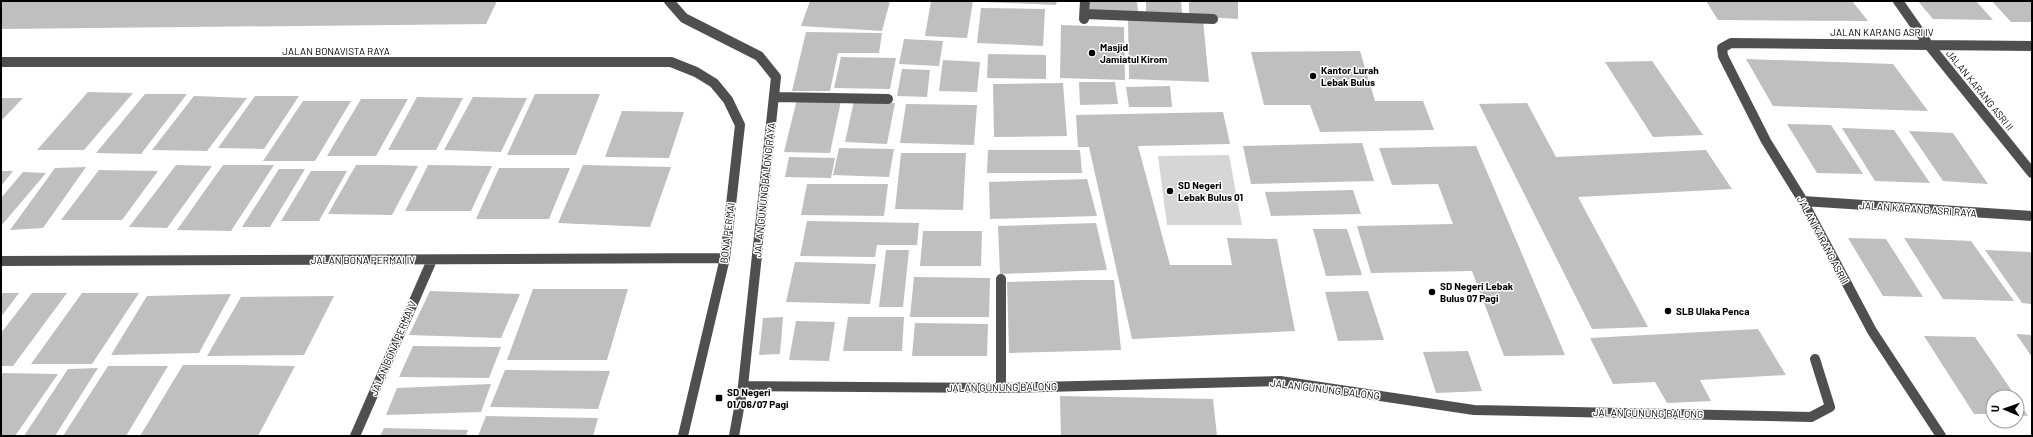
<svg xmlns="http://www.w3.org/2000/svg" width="2033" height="437" font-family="Barlow,sans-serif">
<rect width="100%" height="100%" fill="#fff"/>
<path fill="#d6d6d6" d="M1229,155L1242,225H1167L1158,156Z"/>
<path fill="#bfbfbf" d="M1,1H497L486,24L1,29Z
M810,1H890L882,31L801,26Z
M931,1H973L967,38L925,36Z
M986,1H1057L1056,5L985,2Z
M1090,1H1137L1138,12L1090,10Z
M1146,1H1181L1182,13L1146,12Z
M1189,1H1238V19L1189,16Z
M1706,1H1852L1868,21L1718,20Z
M1918,1H1976L1993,20L1933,19Z
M1992,1H2032V22H2011Z
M981,8L1045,9L1043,46L977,43Z
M1128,18L1203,20L1209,82L1129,79Z
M1061,25L1124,27L1125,80L1060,78Z
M806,32L882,33L879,53H838L830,91H792Z
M904,39L943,41L939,66L899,64Z
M1360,51L1375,101H1423L1434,130L1320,132L1310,105H1264L1251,52Z
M988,54L1046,55V79L987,78Z
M841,57L896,58L890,89L834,88Z
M1746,59L1893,64L1928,111L1773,106Z
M943,60L980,62L977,92L939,91Z
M1652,61L1703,135L1653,137L1605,62Z
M902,69L930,70L927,97L897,96Z
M1079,82H1115L1118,104L1080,105Z
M1063,83L1067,136L994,137L993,84Z
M1170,86L1172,107H1129L1126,87Z
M88,92L133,93L84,150H37Z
M145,94H187L141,154L96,153Z
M535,94H600L576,155H507Z
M194,96L247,98L207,151L152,150Z
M255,96H299L264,149L218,148Z
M417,97L463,98L436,150H388Z
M473,97L527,98L501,152L444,150Z
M1,98H23L1,121Z
M361,99H408L376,156H327Z
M797,99L841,101L830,153L784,152Z
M303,101H351L315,161H263Z
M854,101L895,103L887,144L845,142Z
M1527,103L1556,157L1706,150L1732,189L1578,197L1648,327L1592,329L1479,104Z
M906,104L977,105L974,145L900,143Z
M622,111L684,112L669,158L605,157Z
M1223,112L1230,144L1138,146L1170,265H1232L1227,238L1277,239L1295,331L1132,339L1089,147H1078L1076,115Z
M1787,124L1831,125L1863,174L1817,173Z
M1842,128L1894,130L1930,183L1875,181Z
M1909,131L1953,133L1988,184L1943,181Z
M1362,143L1374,181L1251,184L1243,146Z
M1476,146L1565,355L1504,356L1472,271L1371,273L1357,226L1453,224L1438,184L1392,185L1379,148Z
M839,148L894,149L889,177L833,175Z
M988,150H1080L1082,173H987Z
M901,153H966L963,210L895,209Z
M789,157L835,158L831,178L785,177Z
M176,165L212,166L167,228L129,227Z
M223,165H274L231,231L177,230Z
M356,165H385L418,166L392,215L328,214Z
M428,165L492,166L471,211H405Z
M583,165L671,167L650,227L558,223Z
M86,167L43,228L10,230L55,168Z
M499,168H570L549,219H476Z
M279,169H305L270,227H242Z
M99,170L158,171L122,220H61Z
M1,171H13L1,186Z
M311,171H347L319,221H281Z
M23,172L46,173L1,226V198Z
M1087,179L1097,216L990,219L989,182Z
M807,184H888L884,216L801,215Z
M1353,190L1361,214L1271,216L1265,192Z
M807,221L919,223L917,245H877L875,257L800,256Z
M1096,223L1107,270L1000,274L998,226Z
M1313,229H1347L1362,275L1326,276Z
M923,231H982L981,266H920Z
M1848,238L1886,239L1923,297L1883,296Z
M1904,238L1971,241L2014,301L1943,299Z
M886,250H909L903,307H879Z
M1985,250L2030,252L2032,255V304L2022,303Z
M795,262L876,264L870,304L786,302Z
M914,277L990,278L989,317H910Z
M1083,280H1114L1121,350L1009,353L1007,282Z
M533,289H628L607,360H507Z
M430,291L520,294L501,338L409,335Z
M1368,291L1384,340L1338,341L1325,292Z
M1,293H19L1,317Z
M32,293H67L13,366H1V333Z
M82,293H139L92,364H31Z
M231,294L199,353L111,355L147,296Z
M334,296L304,355L207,356L241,297Z
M783,317L780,354L759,355L763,318Z
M848,317H904L902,351H843Z
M796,321L835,322L829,361L789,360Z
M915,323L988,324L987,356H912Z
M1758,329L1786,375L1700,380L1711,401L1667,403L1655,382L1613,384L1590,338Z
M2016,334L2032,335V357Z
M1924,336L1975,337L2016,397H1993V414H1974Z
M413,346L501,347L489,378L399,377Z
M1468,351L1482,391L1436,393L1423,352Z
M183,365H233L295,366L258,436H140Z
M108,366H168L126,436H63Z
M98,368L55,436H24L68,369Z
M505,370L610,371L598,409L490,407Z
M1,373L58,374L15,436H1Z
M491,384L481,412L386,415L397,388Z
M1060,396L1213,399L1217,436H1061Z
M2017,399L2028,416L2017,415Z
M486,416L598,418L593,436H478Z
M384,428L468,430L466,436H380Z"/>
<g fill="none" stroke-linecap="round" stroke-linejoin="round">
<path stroke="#4f4f4f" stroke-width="10" d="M669,1L684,18L759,56L776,77L743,386L734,436
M1898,1L1928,44L2032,173
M1085,14L1213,19
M1084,19L1085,1
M1,62H671L696,72L714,83L728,100L740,125L725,258L683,436
M774,97L888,99
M1803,201L2032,216
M1,261L725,258
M1001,279V388
M743,386L1001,388L1280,381L1474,410L1811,417L1830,407L1815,359
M355,436L432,260
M1941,436L1872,331L1803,201L1766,141L1723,56L1722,48L1731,43L2032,46"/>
</g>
<g fill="#000" stroke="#fff" stroke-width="1.5">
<circle cx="1092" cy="53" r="4"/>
<circle cx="1313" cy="76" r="4"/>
<circle cx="1170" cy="191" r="4"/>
<circle cx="1432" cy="292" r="4"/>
<circle cx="1668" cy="311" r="4"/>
<rect x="715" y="394" width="8" height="8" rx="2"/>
</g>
<g text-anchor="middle" stroke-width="3" stroke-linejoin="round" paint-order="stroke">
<g font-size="10" fill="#000" stroke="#fff">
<text x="1882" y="36">JALAN KARANG ASRI IV</text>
<text x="336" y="55">JALAN BONAVISTA RAYA</text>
<text transform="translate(1980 90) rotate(51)" y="4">JALAN KARANG ASRI II</text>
<text transform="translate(764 190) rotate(-84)" y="4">JALAN GUNUNG BALONG RAYA</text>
<text transform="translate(1918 209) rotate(4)" y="4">JALAN KARANG ASRI RAYA</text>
<text transform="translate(727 233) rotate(-83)" y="4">BONA PERMAI</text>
<text transform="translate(1823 240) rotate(62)" y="4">JALAN KARANG ASRI I</text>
<text x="363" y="264">JALAN BONA PERMAI IV</text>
<text transform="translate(393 348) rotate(-67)" y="4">JALAN BONA PERMAI V</text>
<text transform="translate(1002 387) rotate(-1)" y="4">JALAN GUNUNG BALONG</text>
<text transform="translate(1325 389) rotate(7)" y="4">JALAN GUNUNG BALONG</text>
<text transform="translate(1648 413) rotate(1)" y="4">JALAN GUNUNG BALONG</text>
</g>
<g font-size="10" font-weight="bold" fill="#000" stroke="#fff" text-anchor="start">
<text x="1100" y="51">Masjid<tspan x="1100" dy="12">Jamiatul Kirom</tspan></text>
<text x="1321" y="74">Kantor Lurah<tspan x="1321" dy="12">Lebak Bulus</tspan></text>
<text x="1178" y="189">SD Negeri<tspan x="1178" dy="12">Lebak Bulus 01</tspan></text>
<text x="1440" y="290">SD Negeri Lebak<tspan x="1440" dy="12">Bulus 07 Pagi</tspan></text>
<text x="1676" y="315">SLB Ulaka Penca</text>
<text x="727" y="396">SD Negeri<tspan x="727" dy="12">01/06/07 Pagi</tspan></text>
</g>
</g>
<rect width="2033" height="437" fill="none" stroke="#000000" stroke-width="4"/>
<g transform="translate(2005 409) rotate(272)"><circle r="19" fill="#ffffff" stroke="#999999"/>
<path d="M0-3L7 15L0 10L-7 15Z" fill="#000000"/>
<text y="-6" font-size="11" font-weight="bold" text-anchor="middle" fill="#000000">U</text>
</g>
</svg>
